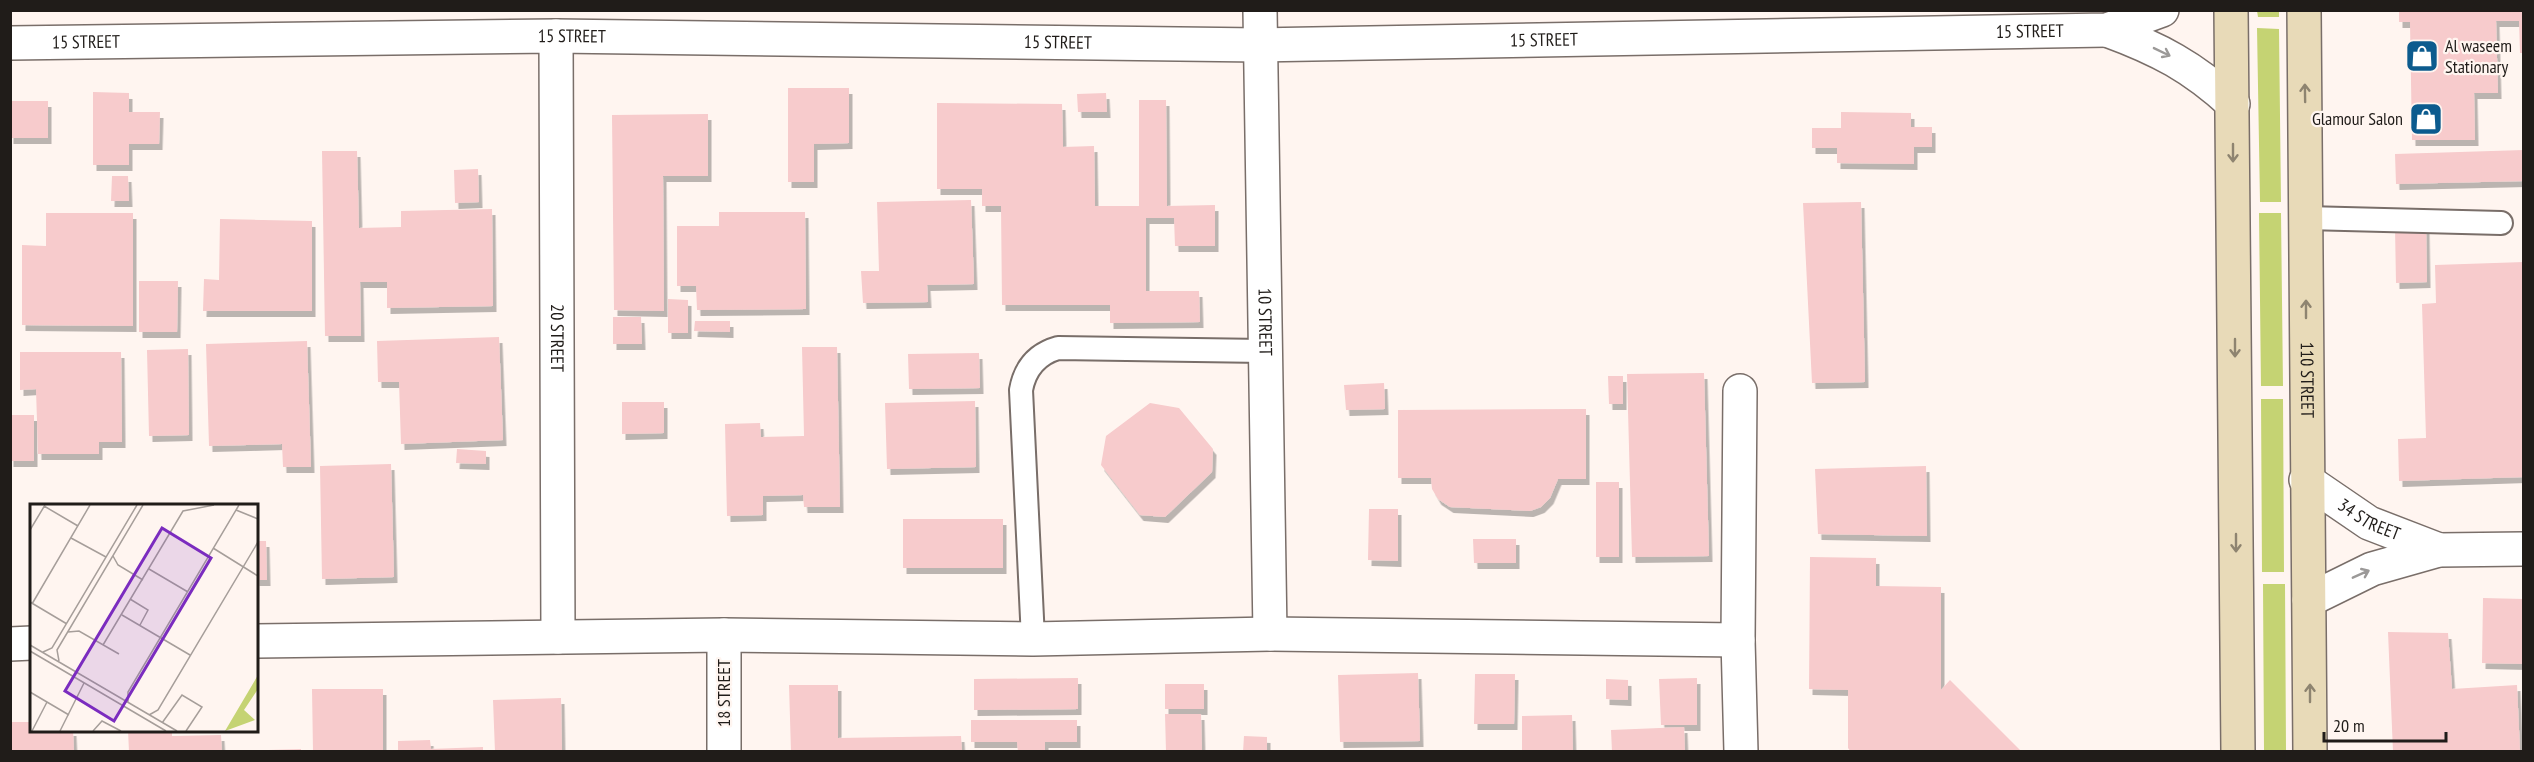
<svg xmlns="http://www.w3.org/2000/svg" width="2534" height="762" font-family="'PT Sans Narrow',sans-serif">
<defs>
<filter id="shadow"><feDropShadow dx="3.5" dy="6" stdDeviation="0" flood-color="#0004"/></filter>
</defs>
<rect width="100%" height="100%" fill="#fff5f0"/>
<path fill="#c5d373" d="M2257,11H2279V17H2258Z
M2257,28L2279,29L2281,202H2260Z
M2259,213H2281L2283,386H2261Z
M2261,399H2283L2284,572H2262Z
M2263,584H2285L2286,751H2264Z"/>
<path fill="#f7cbcc" filter="url(#shadow)" d="M2399,10H2524V53H2520L2519,21H2496L2498,93H2474L2475,140H2412L2410,22H2399Z
M788,88H849V143L814,144V182H788Z
M93,92L129,93V112H160L159,144H129V165H93Z
M1106,93L1107,112H1078L1077,94Z
M1139,100H1166L1167,206L1215,205V246H1175L1174,218H1146V291H1199L1200,322L1110,323V305H1002L1001,206H982V189H937V103L1062,104L1063,147L1094,146L1095,206H1139Z
M10,101H48V138H10Z
M1841,112L1911,113V127H1932V147H1914V164L1837,163V148H1812V128H1841Z
M708,114V176H663L664,311L614,310L612,115Z
M2524,150V181L2396,184L2395,154Z
M322,151H357L359,228L401,227V211L492,209L493,306L387,308V282H360L361,336H325Z
M478,169L479,202L455,203L454,170Z
M112,176H128L129,201H111Z
M971,200L974,284L927,285L928,302L863,303L861,271H879L877,202Z
M1861,202L1865,382L1812,383L1803,203Z
M719,212H805L806,309L697,310L696,286H677V226H719Z
M46,213H133V326L22,325V245L46,246Z
M220,219L312,221V311H203L204,279L219,280Z
M2426,226L2427,282L2396,283L2395,227Z
M2524,262V477L2399,481L2398,439L2426,438L2422,304L2436,303L2435,265Z
M139,281H178L177,332H139Z
M668,299L688,300V333H668Z
M613,317H641L642,344H613Z
M695,321H730V332L694,331Z
M499,337L503,440L401,444L399,382H378L377,341Z
M307,341L311,467H283L282,444L209,446L206,344Z
M802,347H837L840,507H804L803,495L763,496V515L727,516L725,424L760,423L761,437L804,436Z
M188,349L189,435L149,436L147,350Z
M20,352H121L122,442H99V454H38L36,389L20,390Z
M979,353L980,388L909,389L908,354Z
M1704,373L1709,556L1632,557L1627,374Z
M1608,376H1623V404H1609Z
M1384,383L1385,409L1346,410L1344,385Z
M975,401L976,467L887,469L885,403Z
M622,402H664V433L622,434Z
M1150,403L1179,408L1213,449L1212,472L1165,517L1140,515L1101,465L1106,436Z
M1586,409V479H1558L1550,498L1541,507L1530,511L1450,507L1438,499L1432,489L1431,478H1398V410Z
M10,415H34V461H10Z
M457,449L486,451V464L456,463Z
M391,464L394,577L322,579L320,466Z
M1926,466L1927,536L1818,534L1815,469Z
M1596,482H1619V557H1596Z
M1369,509H1398V561L1368,560Z
M903,519H1003V568H903Z
M1473,539H1516V563H1474Z
M256,541H266L267,580H256Z
M1810,557L1876,558V586L1941,587V690L1950,680L2022,752H1851L1848,748V690L1809,689Z
M2483,598L2524,599V664L2482,663Z
M2388,632L2448,633L2452,689L2517,685L2520,752H2393Z
M1418,673L1420,741L1340,742L1338,675Z
M1475,674H1515L1514,724H1474Z
M1078,678V709L974,710V679Z
M1697,678V725H1661L1659,679Z
M1606,679L1628,680V700L1606,699Z
M1165,684H1204V709H1165Z
M789,685H838V738L961,736L962,752H791Z
M312,689H383V752H313Z
M561,698L562,752H495L493,700Z
M1165,714H1201L1202,752H1166Z
M1572,715L1573,752H1522V716Z
M971,720H1077V742H1045V752H1018L1017,742H971Z
M10,722H32V730H73L74,752H10Z
M1684,727L1685,752H1612L1611,730Z
M128,730H172V736L221,735L222,752H129Z
M1244,736L1267,737V752H1243Z
M430,740L431,749L483,747V752H398V741Z
M301,749V752H268V750Z"/>
<g fill="none" stroke-linecap="round" stroke-linejoin="round">
<defs>
<path id="service" d="M2306,218L2501,223
M1033,639L1021,390C1025,368 1037,354 1058,348L1264,351"/>
<g id="minor">
<path id="s1" d="M1260,10L1270,634"/>
<path d="M2107,30C2159,49 2193,67 2233,104"/>
<path id="s2" d="M556,36L558,637"/>
<path id="s3" d="M10,43L556,36L1260,45L2107,30L2162,10"/>
<path d="M1740,391L1738,640L1741,752"/>
<path id="s4" d="M2306,480L2369,523L2439,550"/>
<path d="M2309,600L2372,569L2439,550L2524,549"/>
<path d="M256,641L724,635L1033,639L1270,634L1738,640"/>
<path d="M10,644L32,643"/>
<path d="M724,752V635"/>
</g>
<g id="secondary">
<path d="M2231,10L2238,752"/>
<path id="s5" d="M2304,10L2310,752"/>
</g>
</defs>
<use href="#service" stroke="#796e69" stroke-width="26"/>
<use href="#minor" stroke="#796e69" stroke-width="36"/>
<use href="#secondary" stroke="#796e69" stroke-width="36"/>
<use href="#service" stroke="#fff" stroke-width="22"/>
<use href="#minor" stroke="#fff" stroke-width="33"/>
<use href="#secondary" stroke="#e8dab8" stroke-width="33"/>
</g>
<defs><path id="oneway-shaft" d="M-6 0H5M1.5-3L5.5 0L1.5 3" fill="none" stroke-width="1.6" stroke-linecap="round" stroke-linejoin="round" transform="scale(1.5)"/></defs>
<g stroke="#9b9998">
<use href="#oneway-shaft" transform="translate(2162 52) rotate(26)"/>
<use href="#oneway-shaft" transform="translate(2361 574) rotate(-24)"/>
</g>
<g stroke="#8e8470">
<use href="#oneway-shaft" transform="translate(2305 93) rotate(-91)"/>
<use href="#oneway-shaft" transform="translate(2233 153) rotate(90)"/>
<use href="#oneway-shaft" transform="translate(2306 309) rotate(-90)"/>
<use href="#oneway-shaft" transform="translate(2235 348) rotate(90)"/>
<use href="#oneway-shaft" transform="translate(2236 543) rotate(90)"/>
<use href="#oneway-shaft" transform="translate(2310 693) rotate(-90)"/>
</g>
<defs>
<symbol id="shop-square" viewBox="-11 -11 22 22"><rect x="-9" y="-9" width="18" height="18" rx="4" fill="#0c5b8e" stroke="#fff5f0"/><path d="M-5-2.5h2.3a2.7 3.5 0 0 1 5.4 0H5L5.5 6h-11ZM-1.5-2.5h3a1.5 2.3 0 0 0-3 0Z" fill="#fff"/></symbol>
</defs>
<g fill-rule="evenodd">
<use href="#shop-square" x="2403" y="37" width="38" height="38"/>
<use href="#shop-square" x="2407" y="100" width="38" height="38"/>
</g>
<g text-anchor="middle" stroke-width="4.5" stroke-linejoin="round" paint-order="stroke">
<g font-size="18" fill="#201c19" stroke="#fff5f0">
<text dy="6" stroke="none"><textPath href="#s3" startOffset="2020">15 STREET</textPath></text>
<text dy="6" stroke="none"><textPath href="#s3" startOffset="562">15 STREET</textPath></text>
<text dy="6" stroke="none"><textPath href="#s3" startOffset="1534">15 STREET</textPath></text>
<text dy="6" stroke="none"><textPath href="#s3" startOffset="76">15 STREET</textPath></text>
<text dy="6" stroke="none"><textPath href="#s3" startOffset="1048">15 STREET</textPath></text>
<text dy="6" stroke="none"><textPath href="#s1" startOffset="312">10 STREET</textPath></text>
<text dy="6" stroke="none"><textPath href="#s2" startOffset="302">20 STREET</textPath></text>
<text dy="6" stroke="none"><textPath href="#s5" startOffset="370">110 STREET</textPath></text>
<text dy="6" stroke="none"><textPath href="#s4" startOffset="75">34 STREET</textPath></text>
<text transform="translate(724 693) rotate(-90)" y="6">18 STREET</text>
</g>
<g font-size="18" fill="#201c19" stroke="#fff5f0" text-anchor="start">
<text x="2445" y="52">Al waseem<tspan x="2445" dy="21">Stationary</tspan></text>
<text x="2403" y="125" text-anchor="end">Glamour Salon</text>
</g>
</g>
<g transform="translate(30 504)">
<rect width="228" height="228" fill="#fff5f0"/>
<path d="M228,171V185L214,206L225,216L195,227Z" fill="#c5d373"/>
<path fill="none" stroke="#a69e9a" stroke-width="1.5" d="M14,2L48,22M206,6L228,15M0,26L15,1M41,34L76,53M183,44L228,72M83,52L88,61L113,76M119,65L158,88M100,95L118,106L110,121M0,98L37,120M2,100L60,1M92,111L160,151M38,128L49,127L89,150M0,141L147,227M73,141L153,7L184,1M0,147L136,227M13,148L22,144L107,1M29,157L27,146L113,1M0,188L39,211M98,199V188L209,1M119,211L128,206L228,38M132,219L152,191L172,203L156,227M2,227L17,198M30,227L54,179M63,227L72,217L91,227"/>
<path fill="#7b2cbf" fill-opacity="0.15" stroke="#7b2cbf" stroke-width="3" d="M132,24L181,54L84,217L35,187Z"/>
<rect width="228" height="228" fill="none" stroke="#201c19" stroke-width="3"/>
</g>
<rect width="2534" height="762" fill="none" stroke="#201c19" stroke-width="24"/>
<path d="M2324 732v9h122v-9" fill="none" stroke="#201c19" stroke-width="3"/>
<text x="2333" y="732" font-size="18" fill="#201c19" stroke="#fff5f0" stroke-width="4.5" paint-order="stroke">20 m</text>
</svg>
